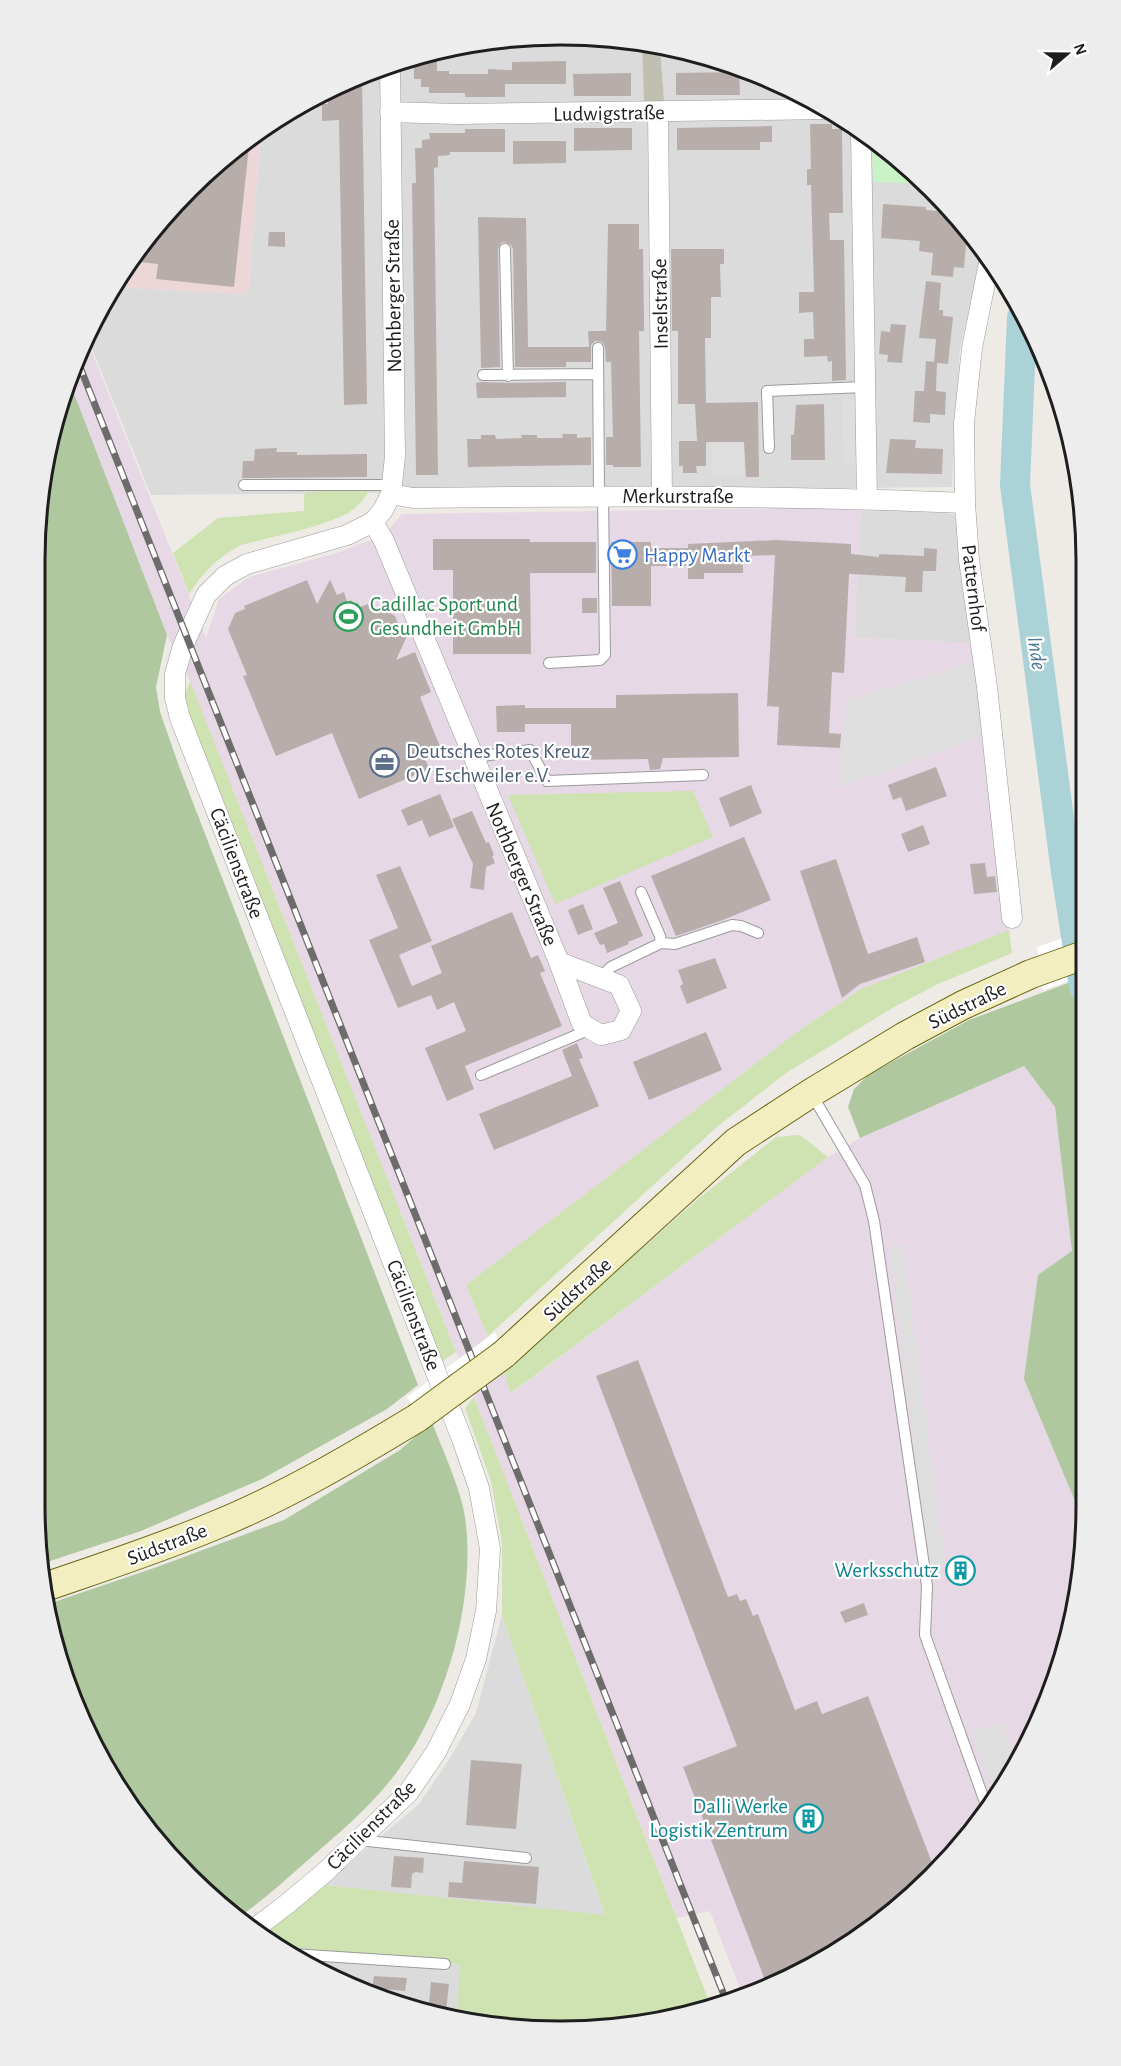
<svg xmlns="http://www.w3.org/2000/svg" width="1121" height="2066" font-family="'Alegreya Sans',sans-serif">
<rect width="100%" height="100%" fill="#eeeae5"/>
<path fill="#dcdbdb" d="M526,36L629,39L642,42L644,101H664L660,46L729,62L823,105L932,188L983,250L960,349L952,487L151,495L88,339L105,298L113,287L248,294L261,130L328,89L424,53Z
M861,507L953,514L960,527L974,643L854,638Z
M502,1615L605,1916L324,1885L419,1804L450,1758L476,1713Z
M268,1930L341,1953L461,1965L457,2017L425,2014L269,1943L261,1936Z"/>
<path fill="#edd6d8" d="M261,130L248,294L113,287L165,214L240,143Z"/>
<path fill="#e6d8e5" d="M87,340L206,638L219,599L249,577L337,553L384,535L402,514L861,507L854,638L974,643L991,812L1009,930L861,989L801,1029L466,1285L512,1393L828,1157L860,1138L1024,1066L1055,1107L1072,1251L1077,1504L1085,1525V1540L1068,1642L1016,1768L908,1901L762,1991L743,1996L710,1911L677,1918L474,1397L190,681L167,635L70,383Z"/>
<path fill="#c1bfb2" d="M642,42L660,46L664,101L644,102Z"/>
<path fill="#cfe2b1" d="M369,490C365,501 352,512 342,516C311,530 274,536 241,545C218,557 203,572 189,594L173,553L218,518L304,511V495L307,492Z
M190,681L456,1352L441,1362L183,700Z
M693,791L713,837L555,904L508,795Z
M1009,930L1012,953L938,984L894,1007L786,1073L718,1126L488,1336L466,1285L801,1029L861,989Z
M800,1135L828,1157L511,1393L503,1371L697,1200L776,1137Z
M474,1397L710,2004L595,2030L457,2017L460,1965L341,1953L285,1945L268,1930L324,1885L605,1915L502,1615V1542L491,1481L465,1408Z"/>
<path fill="#b0c89f" d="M70,383L167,635L156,687L160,712L180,769L418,1385L387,1409L262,1479L141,1531L44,1563L35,1505L36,526L53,424Z
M1084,977L1085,1525L1024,1379L1038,1275L1072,1251L1055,1107L1024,1066L860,1138L848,1107L854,1089L868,1075L969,1020Z
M432,1422C442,1449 461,1489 465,1517C477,1601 444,1717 389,1782C365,1812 335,1836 307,1861C285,1880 264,1900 240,1916L143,1826L63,1675L51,1603L157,1567L284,1520L400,1450Z"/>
<path fill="#c9f3c7" d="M875,144L926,184L873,182L872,148Z"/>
<path fill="#dedede" d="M842,399H857L858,463L843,464Z
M711,442H743L744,475L712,476Z
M972,663L981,737L839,788L846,700Z
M903,1245L945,1564L930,1566L889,1247Z
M1001,1722L1018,1765L994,1795L971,1733Z"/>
<path fill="#fff" d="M1083,931L1084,976L1043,990L1037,947Z
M495,1332L508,1364L421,1427L407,1397Z"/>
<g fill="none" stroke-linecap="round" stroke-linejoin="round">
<path stroke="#abd2d6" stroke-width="30" d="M1022,318L1015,485L1066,872L1084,987"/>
</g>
<path fill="#b7aeab" d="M437,58V71H449V74H488V69L512,70V62L566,61V84H505V97H465V93H429V87H421V79H414V59Z
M739,72L740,95H676V73Z
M631,73V96H574L573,74Z
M362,76L367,404L344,405L339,120L322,121V104H328V97H337V85Z
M810,124H832V129H842L843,213H829L830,240H844L846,380L832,381V361L828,362L827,356L804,357V339H814L813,312L799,313V292H814L811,185H807V169H811Z
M772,126V142H760V150H677V128Z
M574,128H632V150L574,151Z
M465,129H505V152H450V155L438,156V167L434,168L438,475H416L412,183H416L415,148H422V140L430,139L429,133H465Z
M250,137L234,287L156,279L158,264L131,261L165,214L240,143Z
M513,141H566V163L513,164Z
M883,204L926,207V210L952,212L950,221L960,222L967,231L964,268L954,267L953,277L931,275L933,253L919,251L920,241L881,238Z
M478,217L526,218L528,347H589L588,331H606L608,224H639V249H643L644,318V331H639L641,467H613V465H606V437H613L611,362H606L605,347L602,342L595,341L591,345V362H566V367H515L513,249L511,245L505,242L501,243L498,249L500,367L481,368Z
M269,232H285V247L268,246Z
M671,249H724V264H720L721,297H711V338H705L706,403L758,402L759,477H746L744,442H706V466H696L697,473H683V466H679V441H697L695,404H678V331H672Z
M926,281L941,283L939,310H943V316L953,317L948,364L937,363L936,391L946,392L945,415L930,414V423L913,422L915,391H924L926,361L934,362L936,339L919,338Z
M891,324L906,325L902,363L887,362L888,355L879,354L881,331L890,332Z
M481,382L508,383L566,382V397L477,398L476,383Z
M824,404L825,460H791V435H794L796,405Z
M562,434H577V438L591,437V465L468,467L467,439H481V435H495L496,439L522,438L521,435H537V438H563Z
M890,439L916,440L915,448L943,449L942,474L886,473Z
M277,448L276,452H297V455L367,454V477L242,478L243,461H254L255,449Z
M433,539H530V542H596V573H530L531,654H453V570H433Z
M776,540L851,544V554L879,557V554L924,556V548L937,549L936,571H923L922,592H905L906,577L849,574L844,673L832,672L829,733L841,734L840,748L777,745L779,707L767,706L775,555L743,556V573H704V579H688V566H651V606H612L611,542H651V548H688V544Z
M307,580L317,604L330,580L337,595L344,592L347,602L351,600L353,605L358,603L360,607L368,604L371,610L377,607L390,613L395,616L399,626L405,628L408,634L396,660L415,652L431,692L420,697L441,749L424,756L429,769L359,799L332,733L276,756L243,676L247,675L228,629L235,613L245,609L244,606Z
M582,598H597V613H582Z
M738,693L739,757L663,758L660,769L650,770L648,759L571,760V724H525V732H497L496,706L525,705V708H616V695Z
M936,767L947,796L906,811L901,797L893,800L888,785Z
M751,785L762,813L730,827L719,798Z
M440,794L454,827L429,837L422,820L408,826L401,810Z
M472,811L486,843L489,842L494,855L492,856L495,863L486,867L484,890L470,888L473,864L452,819Z
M923,825L930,844L908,852L901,834Z
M744,837L771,900L723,920L676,936L651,876Z
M836,859L868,954L917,937L925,962L860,984L842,998L800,871Z
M985,863L987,877L995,876L997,892L974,894L970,864Z
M400,866L432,941L399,955L412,986L442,973L431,946L512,912L531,958L538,955L545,971L540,973L562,1026L465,1066L474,1089L447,1101L425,1048L466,1031L454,1002L437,1010L431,995L398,1008L369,940L398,928L376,875Z
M620,881L643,936L628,942L629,944L607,953L604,944L600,945L594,933L618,923L603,888Z
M583,904L593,929L578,935L568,910Z
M715,958L727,988L687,1004L680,986L683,984L678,970Z
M706,1032L722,1070L649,1100L633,1062Z
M577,1043L583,1058L579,1059L599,1106L494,1150L479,1114L572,1076L562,1050Z
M638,1360L728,1597L737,1594L740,1601L746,1599L753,1616L758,1614L795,1710L817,1701L822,1714L868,1696L934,1868L908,1901L768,1988L683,1767L737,1746L596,1376Z
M968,1561L973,1572L952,1580L947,1569Z
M864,1603L868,1615L845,1623L840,1612Z
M471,1760L522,1764L516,1829L466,1825Z
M394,1856L424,1858L423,1873L415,1872L412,1874L411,1888L391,1887Z
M464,1861L539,1867L536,1904L448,1897L449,1882L462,1883Z
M374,1976L407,1978L405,1991L372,1988Z
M431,1982L449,1984L446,2011L433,2010V2004H429Z"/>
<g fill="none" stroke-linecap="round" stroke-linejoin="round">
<defs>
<path id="service" d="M505,249L508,376
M598,348L599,496
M483,375L598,374
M769,448L767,391L864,387
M244,485H393
M549,663L600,660L605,655L603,496
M474,757L530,750L547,781L703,775
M661,943L675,944L732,925L741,926L758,933
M601,977L611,967L661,943L660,936L641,892
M481,1075L591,1029
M811,1093L865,1185L874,1221L927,1586L925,1635L986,1805
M359,1840L526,1858
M256,1927L271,1944
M293,1954L445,1964"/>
<path id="minor" d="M390,112L457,114L829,109
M658,112L662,496
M861,134L867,498
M990,258L972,348L964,423L965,503L969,560L987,687L1012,918
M391,494L413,498C597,496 781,495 965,503
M373,522L384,541L559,962L582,1024L601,1035L621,1030L631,1011L619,985L559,962
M254,1929L287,1904L324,1873L408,1793L436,1752L460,1704L476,1659L486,1611L490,1549L479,1488L462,1439L180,718L175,698V674L183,646L206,595L225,576L247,564L347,535L373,522L383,510L391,494L395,456L390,65"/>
<path id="secondary" d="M504,1354L736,1142L811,1093L905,1036L963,1005L1031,974L1084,955
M48,1586C103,1567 158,1549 211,1527C283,1498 351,1458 417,1418"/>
</defs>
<use href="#service" stroke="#9b9b9b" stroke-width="12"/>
<use href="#minor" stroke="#9b9b9b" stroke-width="21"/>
<use href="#secondary" stroke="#686712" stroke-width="30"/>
<use href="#service" stroke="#fff" stroke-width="10"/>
<use href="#minor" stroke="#fff" stroke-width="20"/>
<use href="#secondary" stroke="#f2eebf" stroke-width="28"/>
<defs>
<path id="rail" d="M78,362L726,2000"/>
</defs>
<use href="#rail" stroke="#6c6c6c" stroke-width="7"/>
<use href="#rail" stroke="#fff" stroke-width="4.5" stroke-dasharray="14" stroke-linecap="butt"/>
<defs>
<path id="secondary-bridge" d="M417,1418L504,1354"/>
</defs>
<use href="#secondary-bridge" stroke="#686712" stroke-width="30" stroke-linecap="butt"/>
<use href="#secondary-bridge" stroke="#f2eebf" stroke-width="28"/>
</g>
<defs>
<symbol id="supermarket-ring" viewBox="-11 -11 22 22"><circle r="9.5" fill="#fff" stroke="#3f7fe0" stroke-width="1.5"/><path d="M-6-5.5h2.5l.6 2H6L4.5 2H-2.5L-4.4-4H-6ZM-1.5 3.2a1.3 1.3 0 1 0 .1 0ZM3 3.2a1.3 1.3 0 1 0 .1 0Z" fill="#3f7fe0"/></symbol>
<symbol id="stadium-ring" viewBox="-11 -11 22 22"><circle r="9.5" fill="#fff" stroke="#2e9e5b" stroke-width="1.5"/><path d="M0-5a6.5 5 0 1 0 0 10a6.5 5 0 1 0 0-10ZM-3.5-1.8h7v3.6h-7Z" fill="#2e9e5b"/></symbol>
<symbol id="office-ring" viewBox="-11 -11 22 22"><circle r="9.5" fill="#fff" stroke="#5c6f8a" stroke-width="1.5"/><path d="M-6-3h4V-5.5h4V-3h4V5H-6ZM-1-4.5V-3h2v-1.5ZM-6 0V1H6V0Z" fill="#5c6f8a"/></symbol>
<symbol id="building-ring" viewBox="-11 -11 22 22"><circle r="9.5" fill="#fff" stroke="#0f9aa8" stroke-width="1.5"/><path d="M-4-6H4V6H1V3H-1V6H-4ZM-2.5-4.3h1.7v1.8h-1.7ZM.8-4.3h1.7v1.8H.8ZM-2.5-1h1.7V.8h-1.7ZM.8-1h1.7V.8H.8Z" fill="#0f9aa8"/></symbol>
</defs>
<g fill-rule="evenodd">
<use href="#supermarket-ring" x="606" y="538" width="33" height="33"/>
<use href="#stadium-ring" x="332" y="600" width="33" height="33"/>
<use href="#office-ring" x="368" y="746" width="33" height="33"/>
<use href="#building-ring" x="944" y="1554" width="33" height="33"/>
<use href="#building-ring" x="792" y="1802" width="33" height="33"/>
</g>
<g text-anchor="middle" stroke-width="4.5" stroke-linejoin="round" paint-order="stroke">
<g font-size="21" fill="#1e1e1e" stroke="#fff">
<text transform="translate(609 113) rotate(-1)" y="7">Ludwigstraße</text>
<text transform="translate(393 296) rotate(-91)" y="7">Nothberger Straße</text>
<text transform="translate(660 304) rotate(-91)" y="7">Inselstraße</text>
<text x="678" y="503">Merkurstraße</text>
<text transform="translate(974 588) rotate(83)" y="7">Patternhof</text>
<text transform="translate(237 863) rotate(69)" y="7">Cäcilienstraße</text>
<text transform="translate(522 874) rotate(67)" y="7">Nothberger Straße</text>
<text transform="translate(967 1005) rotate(-26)" y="7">Südstraße</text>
<text transform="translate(577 1289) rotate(-42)" y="7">Südstraße</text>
<text transform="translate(414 1315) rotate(69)" y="7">Cäcilienstraße</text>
<text transform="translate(167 1544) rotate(-21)" y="7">Südstraße</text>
<text transform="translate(371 1825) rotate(-45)" y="7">Cäcilienstraße</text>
</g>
<g font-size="21" fill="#366cbe" stroke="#fff" text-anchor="start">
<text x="644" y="562">Happy Markt</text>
</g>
<g font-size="21" fill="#27864d" stroke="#fff" text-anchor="start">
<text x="370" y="611">Cadillac Sport und<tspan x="370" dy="24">Gesundheit GmbH</tspan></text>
</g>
<g font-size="21" fill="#4e5e75" stroke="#fff" text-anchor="start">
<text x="406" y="758">Deutsches Rotes Kreuz<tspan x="406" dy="24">OV Eschweiler e.V.</tspan></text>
</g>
<g font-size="21" fill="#0d838f" stroke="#fff" text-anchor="end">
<text x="939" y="1577">Werksschutz</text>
<text x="788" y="1813">Dalli Werke<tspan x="788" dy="24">Logistik Zentrum</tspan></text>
</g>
<g font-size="22" font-style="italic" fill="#4f7994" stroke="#fff">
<text transform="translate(1038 653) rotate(82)" y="8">Inde</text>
</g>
</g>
<path d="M0 0H1121V2066H0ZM560 45H561A515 515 0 0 1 1076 560V1506A515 515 0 0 1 561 2021H560A515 515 0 0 1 45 1506V560A515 515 0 0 1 560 45Z" fill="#ededed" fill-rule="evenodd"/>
<path fill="none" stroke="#1e1e1e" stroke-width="3" d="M560 45H561A515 515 0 0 1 1076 560V1506A515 515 0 0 1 561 2021H560A515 515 0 0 1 45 1506V560A515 515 0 0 1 560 45Z"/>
<g transform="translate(1067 54) rotate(70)" stroke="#ffffff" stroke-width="4.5" paint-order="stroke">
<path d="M0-4.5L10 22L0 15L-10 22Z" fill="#1e1e1e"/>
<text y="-9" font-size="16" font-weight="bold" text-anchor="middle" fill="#1e1e1e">N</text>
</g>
</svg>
